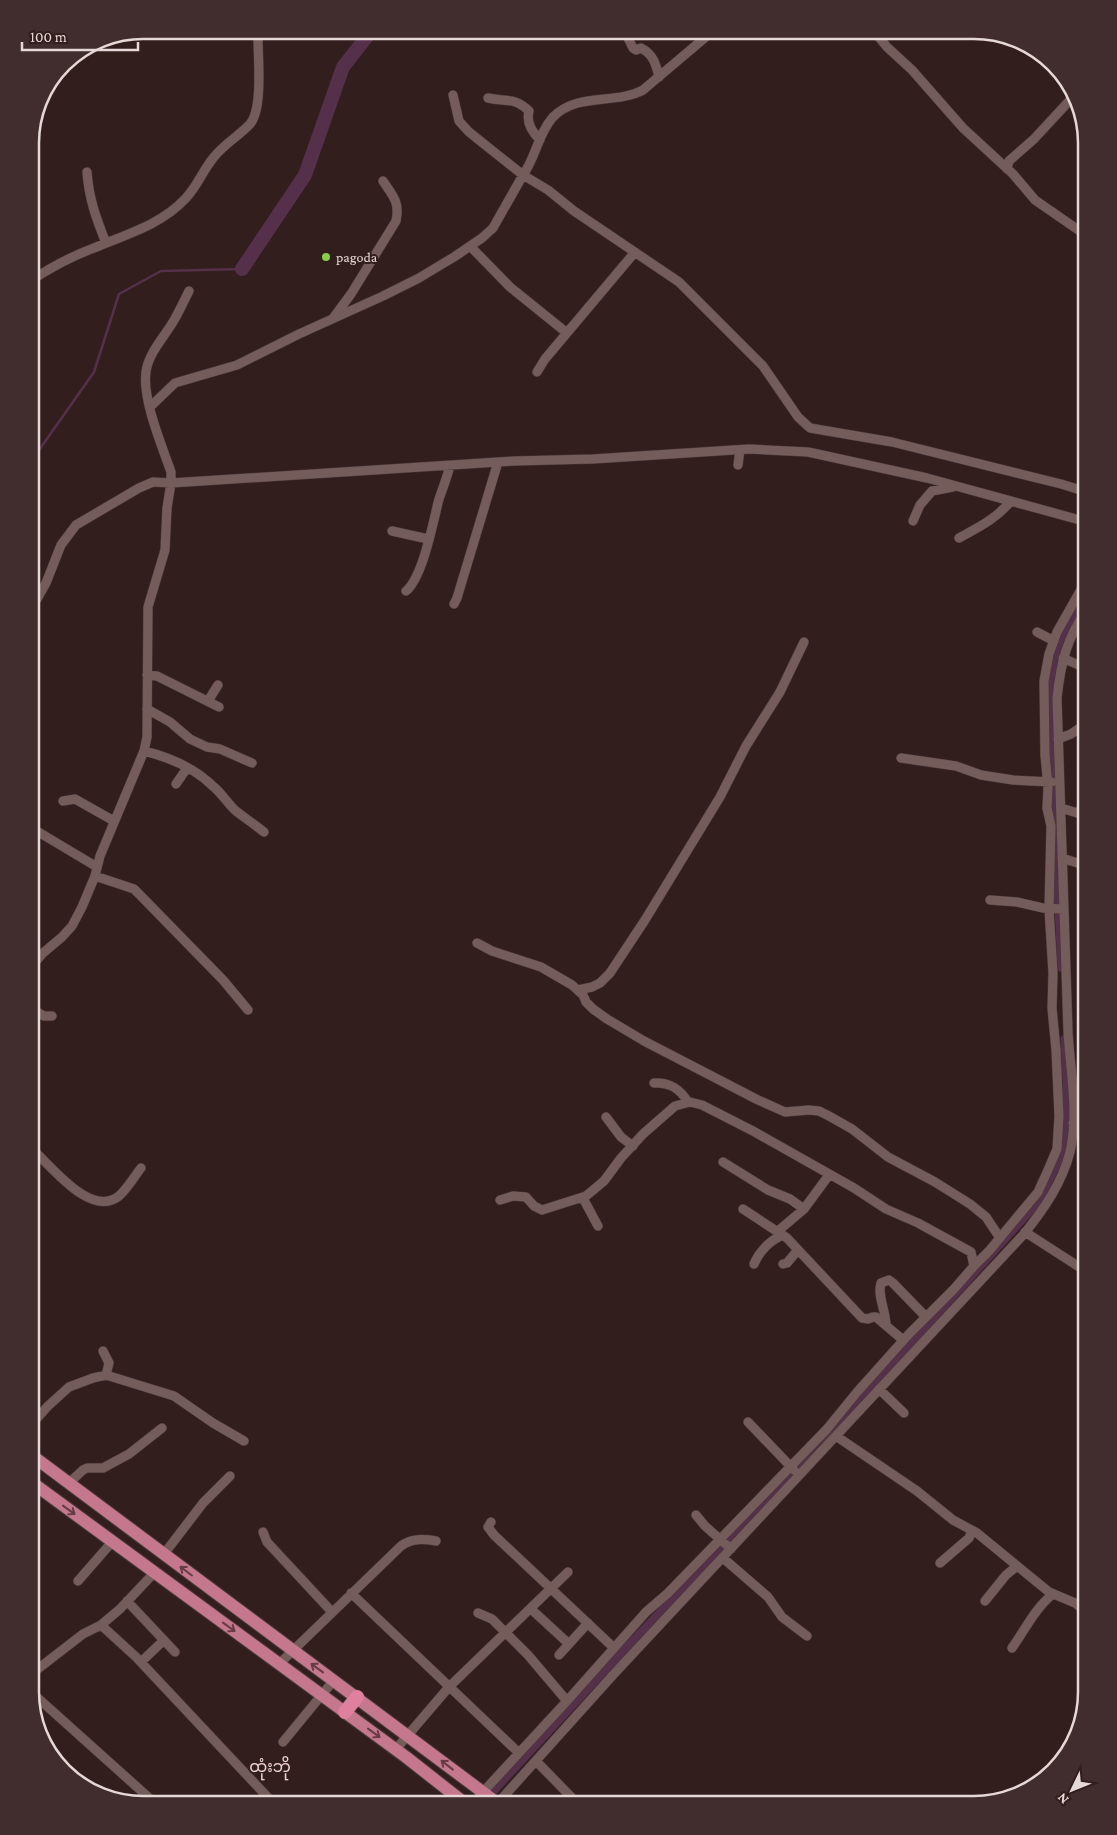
<svg xmlns="http://www.w3.org/2000/svg" width="1117" height="1835" font-family="'Crimson Pro','Noto Sans Myanmar',serif">
<rect width="100%" height="100%" fill="#331e1e"/>
<g fill="none" stroke-linecap="round" stroke-linejoin="round">
<path stroke="#54304b" stroke-width="2.5" d="M30,463L94,372L119,294L161,271L242,269"/>
<path stroke="#54304b" stroke-width="9" d="M1062,968L1052,774L1053,665L1059,642L1087,594
M480,1805L603,1672L718,1553L822,1441L1038,1202C1048,1181 1062,1158 1066,1134C1070,1103 1066,1070 1065,1039"/>
<path stroke="#54304b" stroke-width="14" d="M242,269L305,175L343,67L372,30"/>
<defs>
<path id="minor" d="M624,30L633,48L636,50L641,48C653,54 656,64 659,77
M714,30L643,90C615,105 578,92 553,117C538,134 536,157 523,175L548,190L574,211L679,282L763,366L798,417L810,428L892,442L1061,484L1087,492
M873,30L887,47L912,70L963,128L1013,174L1035,200L1087,236
M488,98C506,102 515,97 529,111C526,122 532,132 540,140
M1007,169L1009,161L1034,139L1071,99
M87,172C89,199 96,218 106,243
M470,246L510,287L567,333
M30,281C50,268 72,256 94,248C127,234 161,225 186,198C198,185 203,170 214,157C224,144 239,136 250,124C263,109 258,59 258,38
M334,317L351,294L396,221C400,202 393,196 383,181
M537,372L545,359L635,252
M150,407L175,383L237,365L299,334L383,296L419,278L454,257L482,238L493,228L523,175L469,132L459,121L453,95
M738,465L740,450
M913,521L920,505L932,491L953,487
M392,531L428,539
M959,538C979,527 996,519 1011,501
M406,591C423,577 433,522 439,499C443,488 447,477 450,466
M30,602L37,599L46,583L61,545L76,525L139,488L153,482L171,483L514,461L593,459L749,449L808,452L927,478L1087,522
M454,604L457,598L498,462
M1037,632L1054,641
M1063,658L1087,669
M147,675L157,676L219,707
M208,701L218,685
M147,709L170,722L190,739L207,747L220,749L252,763
M1058,739L1071,734L1084,725
M144,751C169,757 196,769 215,788C223,795 228,804 236,811C245,818 255,825 264,832
M901,758L956,766L981,775L1013,780L1052,782
M176,784L187,768
M63,801L75,799L114,821
M1061,808L1087,816
M1079,813L1087,794
M30,827L97,867
M1062,858L1087,866
M95,876L134,889L141,896L223,980L248,1010
M990,900L1017,902L1043,908L1064,909
M477,943L492,951L541,967L572,985L583,995L586,1002L593,1009L607,1019L644,1041L758,1100L785,1112L809,1110L819,1111L829,1116L852,1129L888,1157L935,1182L970,1204L986,1217L1000,1238
M30,968L43,953L62,937L72,926L82,907L95,876L100,856L144,751L147,737L148,607L165,550L167,508L171,483V472C162,446 142,399 146,372C148,354 164,337 173,322C179,312 184,301 189,291
M578,990L592,987L600,983L610,973L645,920L720,797L746,746L780,692L804,642
M30,1008L44,1016H52
M654,1083C670,1082 680,1089 688,1102
M606,1117L621,1137L633,1146
M1073,1123L1087,1122
M30,1147C50,1164 90,1219 119,1196C127,1189 134,1177 141,1168
M723,1162L768,1190L790,1199L804,1209
M583,1198L598,1226
M500,1200L513,1196L526,1197L534,1206L542,1210L586,1196L604,1181L621,1158L643,1134L675,1106L690,1102L702,1105L753,1131L854,1188L886,1209L918,1223L971,1252L974,1266
M743,1209L787,1238L862,1318L868,1319L873,1317H876L903,1340
M778,1231L804,1209L829,1175
M1025,1232L1087,1272
M754,1264C759,1252 770,1240 783,1235
M783,1264L787,1263L798,1250
M886,1325C886,1311 877,1296 881,1283L889,1280L893,1283L926,1317
M103,1351L109,1363L106,1375
M879,1389L904,1413
M748,1422L794,1470
M30,1426L48,1406L69,1387L93,1378L106,1375L174,1396L213,1423L244,1441
M836,1436L917,1491L953,1520L977,1533L1049,1592L1075,1603L1087,1612
M69,1483L83,1470L87,1468H103L129,1454L162,1428
M696,1515L705,1526L731,1549
M491,1522L488,1527L494,1535L614,1648
M263,1532L267,1542L332,1612
M164,1554L203,1503L230,1476
M723,1558L768,1597L782,1617L807,1636
M940,1563L969,1538L972,1531
M78,1581L112,1542
M351,1593L519,1753
M127,1601L175,1652
M985,1601L1006,1575L1017,1566
M531,1609L569,1644
M478,1613L492,1619L528,1655L567,1701
M101,1625L136,1657L275,1805
M1012,1648C1025,1630 1035,1608 1053,1594
M559,1655L588,1623
M141,1662L164,1640
M279,1664L401,1546C412,1538 423,1539 436,1541
M30,1675L83,1634L101,1625L120,1609L154,1573
M30,1691L157,1805
M283,1742L334,1680
M396,1749L449,1687L568,1572
M536,1761L579,1805
M471,1805L567,1701L646,1612L668,1593L827,1429L858,1391L909,1334L954,1289L974,1266L989,1251L1038,1192L1048,1170L1057,1149L1059,1116L1056,1050L1052,1008L1053,973L1049,909L1051,826L1047,808L1048,787L1045,755L1044,681L1049,654L1057,632L1087,579
M496,1805L613,1675L1024,1234C1044,1209 1062,1183 1070,1152C1079,1113 1070,1070 1068,1031C1064,920 1061,809 1057,698C1061,662 1066,640 1087,609"/>
<path id="primary" d="M30,1454L500,1805
M30,1481L406,1757L467,1805"/>
<path id="trunk" d="M345,1712L357,1697"/>
</defs>
<use href="#minor" stroke="#4b3a3a" stroke-width="10"/>
<use href="#primary" stroke="#4b3a3a" stroke-width="14"/>
<use href="#trunk" stroke="#4b3a3a" stroke-width="15"/>
<use href="#minor" stroke="#745c5a" stroke-width="9"/>
<use href="#primary" stroke="#c4778d" stroke-width="12"/>
<use href="#trunk" stroke="#de809e" stroke-width="14"/>
</g>
<defs><path id="oneway-shaft" d="M-6 0H5M1.5-3L5.5 0L1.5 3" fill="none" stroke-width="1.6" stroke-linecap="round" stroke-linejoin="round" transform="scale(1.25)"/></defs>
<g stroke="#663d45">
<use href="#oneway-shaft" transform="translate(69 1510) rotate(36)"/>
<use href="#oneway-shaft" transform="translate(186 1571) rotate(-143)"/>
<use href="#oneway-shaft" transform="translate(229 1627) rotate(36)"/>
<use href="#oneway-shaft" transform="translate(317 1668) rotate(-144)"/>
<use href="#oneway-shaft" transform="translate(374 1733) rotate(36)"/>
<use href="#oneway-shaft" transform="translate(447 1765) rotate(-142)"/>
</g>
<circle fill="#88cf49" stroke="#331e1e" stroke-width="2" cx="326" cy="257" r="5"/>
<g text-anchor="middle" stroke-width="4" stroke-linejoin="round" paint-order="stroke">
<g font-size="14" fill="#e6d8d7" stroke="#331e1e" text-anchor="start">
<text x="336" y="262">pagoda</text>
</g>
<g font-size="16" fill="#f1d4d2" stroke="#331e1e">
<text x="270" y="1772">ထုံးဘို</text>
</g>
</g>
<path d="M0 0H1117V1835H0ZM143 39H974A104 104 0 0 1 1078 143V1692A104 104 0 0 1 974 1796H143A104 104 0 0 1 39 1692V143A104 104 0 0 1 143 39Z" fill="#412d2d" fill-rule="evenodd"/>
<path fill="none" stroke="#e6d8d7" stroke-width="2.5" d="M143 39H974A104 104 0 0 1 1078 143V1692A104 104 0 0 1 974 1796H143A104 104 0 0 1 39 1692V143A104 104 0 0 1 143 39Z"/>
<g transform="translate(1072 1790) rotate(227)" stroke="#331e1e" stroke-width="4" paint-order="stroke">
<path d="M0-4L9 19L0 12L-9 19Z" fill="#e6d8d7"/>
<text y="-8" font-size="14" font-weight="bold" text-anchor="middle" fill="#e6d8d7">N</text>
</g>
<path d="M22 42v8h116v-8" fill="none" stroke="#e6d8d7" stroke-width="2.5"/>
<text x="30" y="42" font-size="15" fill="#e6d8d7" stroke="#331e1e" stroke-width="4" paint-order="stroke">100 m</text>
</svg>
